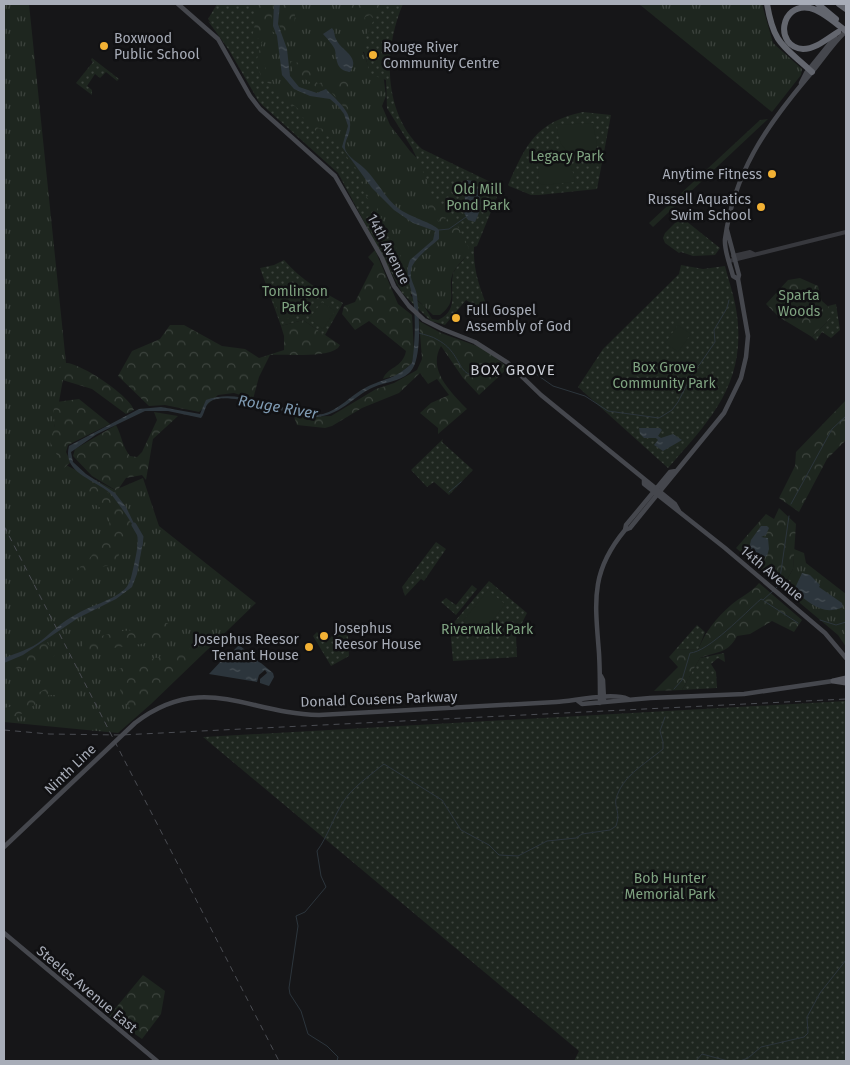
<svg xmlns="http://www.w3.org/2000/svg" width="850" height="1065" font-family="'Fira Sans',sans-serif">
<defs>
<pattern id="grass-tufts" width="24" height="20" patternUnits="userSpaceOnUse" patternTransform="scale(1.25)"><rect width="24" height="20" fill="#1e261f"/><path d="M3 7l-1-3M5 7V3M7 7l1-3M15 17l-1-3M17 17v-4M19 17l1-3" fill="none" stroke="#3c433d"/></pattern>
<pattern id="forest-crowns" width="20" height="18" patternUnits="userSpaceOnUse" patternTransform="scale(1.25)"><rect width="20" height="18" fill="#1e261f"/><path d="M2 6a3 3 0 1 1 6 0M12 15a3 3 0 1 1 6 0" fill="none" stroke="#3c433d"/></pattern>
<pattern id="park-dots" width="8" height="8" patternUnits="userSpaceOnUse" patternTransform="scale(1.25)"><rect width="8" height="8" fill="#1e261f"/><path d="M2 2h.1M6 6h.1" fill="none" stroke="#3c433d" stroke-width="1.8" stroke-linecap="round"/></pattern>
<pattern id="water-ripples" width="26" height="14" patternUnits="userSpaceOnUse" patternTransform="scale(1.25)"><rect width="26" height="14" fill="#2c353c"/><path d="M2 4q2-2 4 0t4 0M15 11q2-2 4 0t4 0" fill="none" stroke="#485056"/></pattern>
</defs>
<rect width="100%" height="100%" fill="#161618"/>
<path fill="url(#grass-tufts)" d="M4,4H29L66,363L53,435L62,463L115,490L143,478L159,526L256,603L151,704L118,733L4,722Z
M268,4H381L369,50L363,52L371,73H383L386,96L382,106L390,125L410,151L436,178L471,251C465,258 457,265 453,273C446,289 460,300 440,315H433L401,284L349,174L260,91L256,18Z
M639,4H762L773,43L802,69L801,75L772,112Z
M794,549L804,553L806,563L846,594V647L838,635L782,588L793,569Z"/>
<path fill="url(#forest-crowns)" d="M240,4H273L271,25L275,33L271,31C255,42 262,47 261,61L265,65V77L273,82L269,85L279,93V97L284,102L286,99L301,111L304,120L311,126L323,129L332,137V141L339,139V150L365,181L363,189L378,209L388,234L400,252V261L406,268V280L411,294H407L381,251L340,171L271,112L263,103L249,39L254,17Z
M278,4H300L295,13L294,34L293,32L282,31L278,23Z
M347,4H381L373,18L370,15L365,17L366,25H370L365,28L349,9Z
M290,61L299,63L305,69H310L317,75L315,79L318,84L322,82L323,89L319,91L313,84L293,72Z
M334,77H338L343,81L350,77L351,82L346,92L348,102H346L350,112H348L332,93L328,83Z
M768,119L653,227L649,223L760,120Z
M442,172L449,180L456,193L459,214L474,233L472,262L466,258L469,247L463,240L458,241C445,228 435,219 425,203V200L430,202L446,220L448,219L447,215L429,196L430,177L433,174Z
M375,250L398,304L412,315L414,351L412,363L398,375L383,379C387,367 403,368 406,351L369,321L355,330L342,314L344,306L355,302L374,264L368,257Z
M800,278L818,286L822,301L830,308L831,318L812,337L779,317L766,304L788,280Z
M303,320L340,345L338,348C326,358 287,354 270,355L259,377L253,399L234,393L218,395L199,412L165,405L149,406L118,376L132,351L160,339L170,325H184L222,346L245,349L259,358L284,350V336L281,326Z
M419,321L441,333L485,349L508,368L479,395L463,378L441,346C427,370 451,392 467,409L438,434V428L420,413L431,403L449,395L437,379L428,384L420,373L399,393L362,408L332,426L325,428L297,425L294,417L331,416L376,389L394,383L417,370L422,359Z
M66,363C81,363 130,396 134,410L126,414L92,389L59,379L54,371Z
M79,399L110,424L68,445L66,452L71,462L64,468L50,442L55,424L53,412L56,402Z
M846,400V440L827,459L799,512L779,498L795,466L796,452Z
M154,412L178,416L153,439L146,480L142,475L126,478L117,491L92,476L73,456L75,449L116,425C122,436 122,446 130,456L137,457L142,452L157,420Z
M94,482C114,495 131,515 137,538L124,540L116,563L102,567L97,573L94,570L79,583L73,581L72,576C83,566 114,535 109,518C105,504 85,506 86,490Z
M779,508L796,524L793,569L782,588L736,548L766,514L774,519Z
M759,583L802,620L794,632L772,621L750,634L737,636C728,654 717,651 700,658L682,690L654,691L678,667L669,657L676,649L698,650C705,632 716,618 731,605C740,597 751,593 759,583Z
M160,623H168L171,629L170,633L154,642L113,648L92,654L81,651L83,640L123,631L146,629Z
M46,641L55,654L54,656L20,669L9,667L7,663Z
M189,648L192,657L145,707L134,714L122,697L115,670Z
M54,684L63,687L62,695H49L18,716L4,717V708L17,705Z
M143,975L165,991L161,1014L142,1039L109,1016Z"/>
<path fill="url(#park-dots)" d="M217,4H254L255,24L251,42L264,36L256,62L261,76L317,132L335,139L359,175L363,182L362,189L397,249L411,296L424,306L432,319L438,320C460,310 449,291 453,274C457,263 467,261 469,247L452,216L431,194L427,180L412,148L387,108L386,80L370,74L363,48L366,37L381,4H403C383,50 383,113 422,149L501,187L477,246L474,247C473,268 479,286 487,306L481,309L466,300L445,325L431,321L402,293L338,173L259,102L229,50L208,21L211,23L208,19Z
M92,58L119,79L117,81L106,72L100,78L95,74L87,86L92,90V95L76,83L93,62L91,60Z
M583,112L611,115L597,189L539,195H531L509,186L508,185C526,144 536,122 583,112Z
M681,217L720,248L715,255L693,256L681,252L679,253L665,243L663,238L665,233Z
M284,260C301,280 321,291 343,303L325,335L303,320L281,326L260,268L274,265Z
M681,265L703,269L725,266C729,282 735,298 737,315C746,384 710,420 668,468L578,387L603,349L679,274Z
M836,304L840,330L831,338L822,332L816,341L812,337L831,318L828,306Z
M443,439L442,442L473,470L449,495L434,482L427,487L411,470Z
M436,542L446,549L424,581L421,579L405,596L402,587Z
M489,581L527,613L516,635L517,657L453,661L450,627Z
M472,585L477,589L456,615L441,602L446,598L456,605Z
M697,625L705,632L698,650L676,649Z
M337,630L348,636L349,656L331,666L313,636L317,632L326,643Z
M724,653L725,662L718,658L711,664L716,672L717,688L682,690L700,658Z
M846,701V1061H574L579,1051L203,737Z"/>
<path fill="#1e261f" d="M593,123L597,146L596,158C571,158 558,151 557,125Z
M547,150C565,153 573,165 575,182L543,185L539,183L538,151Z
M300,284L304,303L296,316L281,321L272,293Z
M322,302L335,311L323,329L309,319Z
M678,325L691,334L678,352L665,343Z
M488,590L505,604L481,636L463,621Z"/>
<path fill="url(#water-ripples)" d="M274,4H280L278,24L287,49L290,76L299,87L317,93L326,89C336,100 352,111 350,127C350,137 341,144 347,153C352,160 361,164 367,171C381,186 388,204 406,213C415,218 436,225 439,230V239C430,247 413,259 411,270C409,280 416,287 417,296C419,313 423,362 409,373C399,382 385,382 374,387C353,396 339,417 314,417C288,416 236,392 213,400C204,403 206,412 201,418L168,411H145L97,434L71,452L73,462L86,474L115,493L126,507L143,542L137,574L132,587L116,599L78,618L23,655L4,663V658C17,653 31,649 42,640C53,631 62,622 75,615C91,605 110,602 125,589C131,583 132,573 134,565C136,556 139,543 137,534C135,526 116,500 110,493C94,479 62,473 69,446L139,409L161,407L200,414L206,400C237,388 272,408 304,412C310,413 317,415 323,414C339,410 351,395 365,388C386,377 393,381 412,363C415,347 416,316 413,299C411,286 404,274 410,260L433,240L435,231L413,223L394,210L372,188L342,147L348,126L344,114L338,106L330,99L310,96L294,89L282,75L277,36L273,26Z
M332,28C335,32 334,35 336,39C341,51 361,56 350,72C336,70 337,61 335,50C334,46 326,37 323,34Z
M467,180L473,181C482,194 483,207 475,222L468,220L463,211C469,200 460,190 467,180Z
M639,428H660L662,430L658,436L661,438L673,434L682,440L663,451L654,445L658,440L656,438H644L640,434Z
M761,526H767L769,528L766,535L761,537L768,538L769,549L767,556L760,558L749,549L751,540Z
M802,573L810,575L820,585L819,587L842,603L843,607C823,616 811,604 796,592V586Z
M239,645L273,673L274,677L269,686L260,683V679L267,673L265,670L259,675L257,682L209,674L224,658C236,657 235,666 247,655L245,653L234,659L229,655Z"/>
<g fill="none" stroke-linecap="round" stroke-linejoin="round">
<path stroke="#2c353c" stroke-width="1" d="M439,230L449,229L466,217
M419,333C425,335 432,336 438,340C469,357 452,391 499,366
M526,367L553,386L585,396L608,411L659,418L672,410L678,402L695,369L700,364L715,342L714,330L727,308L729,300
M449,492L461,482
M791,504L832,429L846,416
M776,588L779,585L789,516
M764,601L798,623
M820,620L836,625L846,622
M674,689L682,680L690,653C708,652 745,613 761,599L763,600L773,591
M337,1061L338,1057L327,1046L308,1034L301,1011L290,994L289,988L298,926L296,916L305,912L326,887L321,876L317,851C328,836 333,818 343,802C352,788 367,778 380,767L384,764L442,800L461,830L489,845L499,855L518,856L547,841L576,838L582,834L610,830L616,826C621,812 614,807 616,799C622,776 645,764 663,749V742L660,731L665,717
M696,1061L702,1054L728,1061
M740,1061L748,1058L761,1047L804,1037L808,1033L807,1017L820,993L846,960"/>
<path stroke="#2c353c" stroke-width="5" d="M292,412L311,415
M134,525L141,537L140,545"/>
<path stroke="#37383d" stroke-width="4" d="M733,256L750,252L754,254
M729,261L846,232"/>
<path stroke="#45474d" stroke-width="4.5" d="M178,4L218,39L250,96L260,109L335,176L382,258L394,286L409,306L424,320L442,329L475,342L508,363L541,395L675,504L679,511
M801,83L806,73L835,37
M738,279L733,276C730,264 724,251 725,239C734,173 765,128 807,78C821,62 831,45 846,31
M644,480V484L725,548L825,633L846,658
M625,530L630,528L643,512L724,413L741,378L746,357L748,336L738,279L739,275L727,230
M601,676L603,680L604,699
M578,701L582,704L650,698L744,694L833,681
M600,703C600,686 600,670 599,653C595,601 590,572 625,530L626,525L670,472L676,471
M4,847L135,723C203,671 248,714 319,715L556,702C574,701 612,692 628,699
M4,933L157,1061"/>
<path stroke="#53555c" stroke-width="5" d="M833,681L846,678
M833,681L846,683"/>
<path stroke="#63666e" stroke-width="6" d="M767,4C774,45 783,45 812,72
M818,4L836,19
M839,4L846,9
M838,32C828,38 816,49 803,49C774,47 780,2 810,8C823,11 835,23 846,31"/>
<path stroke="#4a4c52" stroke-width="1" stroke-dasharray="6 5" stroke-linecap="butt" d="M4,526L279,1061
M4,730L49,734L121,735L846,699"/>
</g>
<g fill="#f2b134" stroke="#111113" stroke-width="2">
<circle cx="104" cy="46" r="5"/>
<circle cx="373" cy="55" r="5"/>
<circle cx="772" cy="174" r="5"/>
<circle cx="761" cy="207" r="5"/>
<circle cx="456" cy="318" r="5"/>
<circle cx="324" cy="636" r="5"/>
<circle cx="309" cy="647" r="5"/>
</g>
<g text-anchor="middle" stroke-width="5" stroke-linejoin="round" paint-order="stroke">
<g font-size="14" fill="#a8adb8" stroke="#111113" text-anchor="start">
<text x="114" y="43">Boxwood<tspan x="114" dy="16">Public School</tspan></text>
<text x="383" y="52">Rouge River<tspan x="383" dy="16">Community Centre</tspan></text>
<text x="762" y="179" text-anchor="end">Anytime Fitness</text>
<text x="751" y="204" text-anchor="end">Russell Aquatics<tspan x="751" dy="16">Swim School</tspan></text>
<text x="466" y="315">Full Gospel<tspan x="466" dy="16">Assembly of God</tspan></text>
<text x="334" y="633">Josephus<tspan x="334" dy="16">Reesor House</tspan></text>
<text x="299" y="644" text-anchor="end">Josephus Reesor<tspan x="299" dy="16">Tenant House</tspan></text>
</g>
<g font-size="14" fill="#7fa381" stroke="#111113">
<text x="567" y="161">Legacy Park</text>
<text x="478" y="194">Old Mill<tspan x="478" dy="16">Pond Park</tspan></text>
<text x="295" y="296">Tomlinson<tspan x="295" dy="16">Park</tspan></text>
<text x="799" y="300">Sparta<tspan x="799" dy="16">Woods</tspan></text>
<text x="664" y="372">Box Grove<tspan x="664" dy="16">Community Park</tspan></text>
<text x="487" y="634">Riverwalk Park</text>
<text x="670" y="883">Bob Hunter<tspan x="670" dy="16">Memorial Park</tspan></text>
</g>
<g font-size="14" fill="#a8adb8" stroke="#111113">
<text transform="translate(389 249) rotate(63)" y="5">14th Avenue</text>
<text transform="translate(772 573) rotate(40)" y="5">14th Avenue</text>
<text transform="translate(379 699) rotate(-2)" y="5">Donald Cousens Parkway</text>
<text transform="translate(70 769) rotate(-44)" y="5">Ninth Line</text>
<text transform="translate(87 989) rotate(40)" y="5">Steeles Avenue East</text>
</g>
<g font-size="15" letter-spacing="1" fill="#c9ccd4" stroke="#111113">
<text x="513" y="375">BOX GROVE</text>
</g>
<g font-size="15" font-style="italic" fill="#7f9bb3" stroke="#111113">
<text transform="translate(278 407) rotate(10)" y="5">Rouge River</text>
</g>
</g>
<rect width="850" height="1065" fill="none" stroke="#a8adb8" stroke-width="10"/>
</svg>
